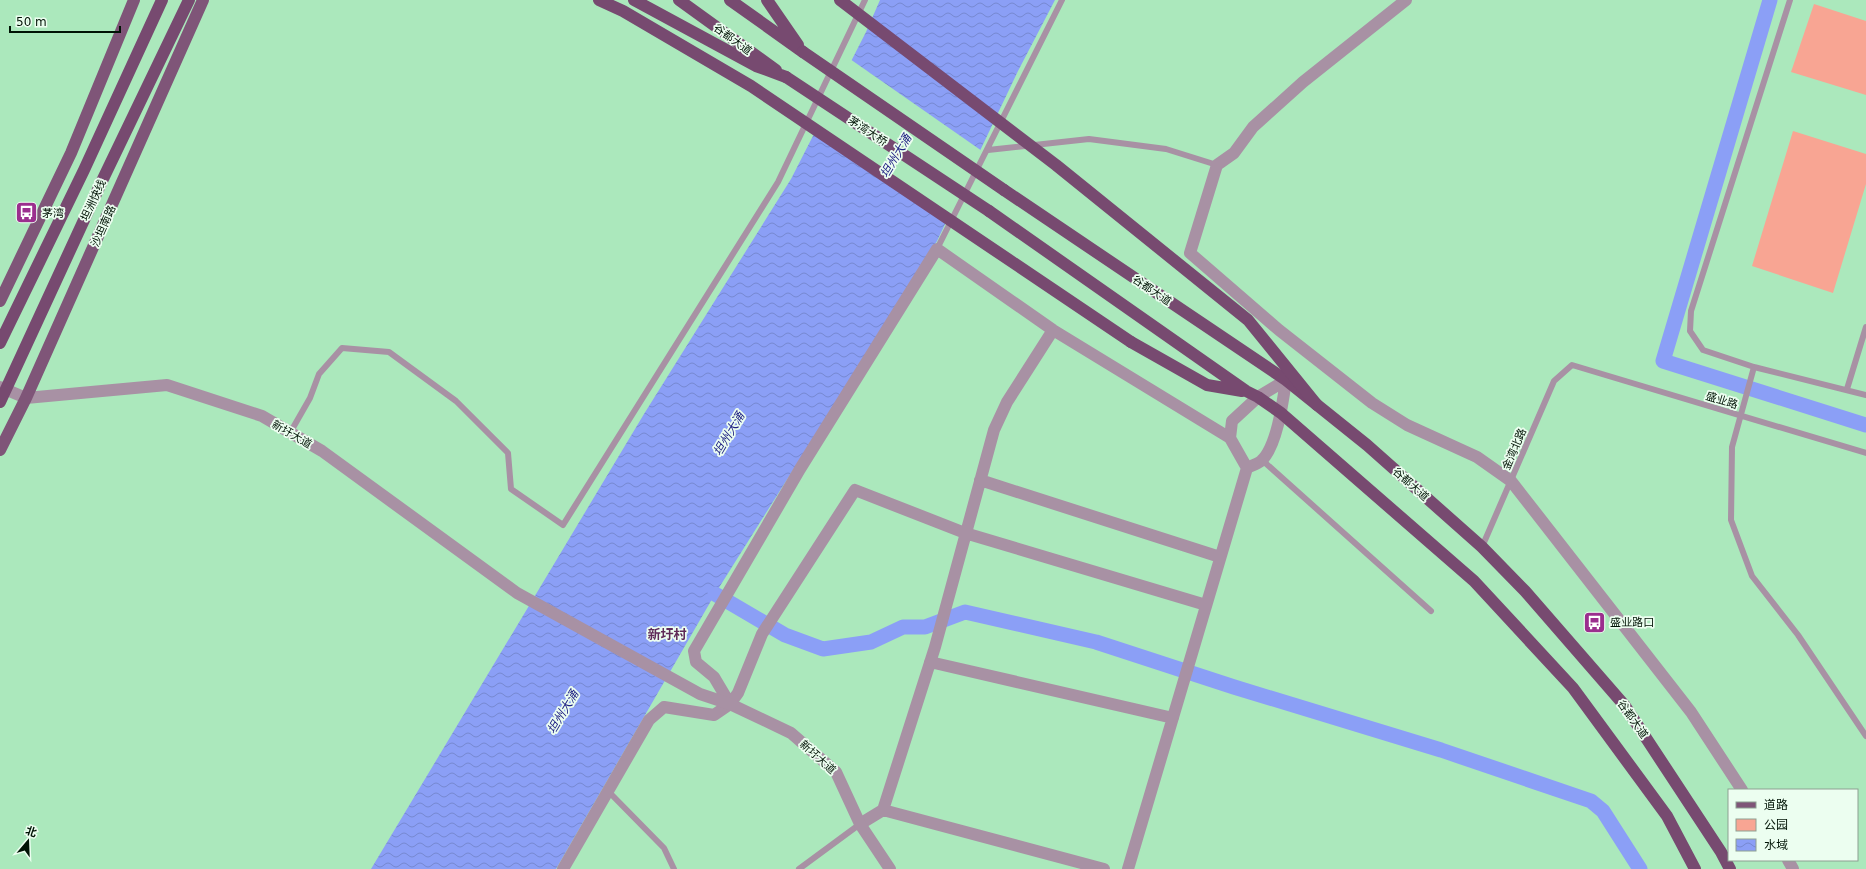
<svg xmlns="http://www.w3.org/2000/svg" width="1866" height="869" font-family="'DejaVu Sans','Noto Sans SC',sans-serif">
<defs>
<pattern id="water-waves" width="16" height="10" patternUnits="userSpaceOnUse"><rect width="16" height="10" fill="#8b9ff6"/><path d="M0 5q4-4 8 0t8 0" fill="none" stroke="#7688d1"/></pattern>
</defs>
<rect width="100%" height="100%" fill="#abe8bc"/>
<path fill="#f8a593" d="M1814,4L1866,21V95L1791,72Z
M1793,131L1866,154V184L1833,293L1752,266Z"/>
<path fill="url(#water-waves)" d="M880,0H1055L1018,71L937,241L715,594L556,869H371L644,414L791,179L866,32Z"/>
<path fill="#abe8bc" d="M850,59L982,151L950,217L817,125Z"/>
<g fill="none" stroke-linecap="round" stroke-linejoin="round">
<path stroke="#8b9ff6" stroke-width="15" d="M1770,0L1663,361L1866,425
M715,594L785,635L823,649L871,642L903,627H925L965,612L1096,642L1234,687L1441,750L1591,801L1603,811L1640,869"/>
<path stroke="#a891a4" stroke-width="6" d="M1790,0L1691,311L1690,331L1703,350L1754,367L1866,395
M988,150L1089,139L1166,149L1217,165
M937,249L1062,0
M1754,367L1732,447L1731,520L1752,576L1798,635L1866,736
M1847,389L1866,327
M290,433L310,398L319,374L342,348L389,352L456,401L508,453L511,489L563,525L778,182L865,0
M1262,460L1431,611
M1482,547L1554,381L1572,365L1866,453
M608,791L664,848L674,869
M799,869L860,824"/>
<path stroke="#a891a4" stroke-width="12" d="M1406,0L1303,82L1253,127L1234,153L1217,165L1190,253L1279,330L1372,403L1407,425L1477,457L1511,481L1691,712L1742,790
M980,480L1220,557
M930,662L1173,718
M730,704L714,677L696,662L694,651L800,469L937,249L1053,330L1230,438
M883,810L1104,869
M860,824L883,810L935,647L994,430L1007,402L1053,330
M1788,860L1793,869
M563,869L649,720L664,707L714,715L730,704L738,693L762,634L855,490L965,533L1206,605
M1128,869L1247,468C1251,466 1257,464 1261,461C1277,447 1283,401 1286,380L1258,397L1232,421L1230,438L1247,468"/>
<path stroke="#a891a4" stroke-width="12" d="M0,387L26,398L167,385L262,416L322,451L517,593L700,694L730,704L791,733L836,772L860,824L890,869"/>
<path stroke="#7f5578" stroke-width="12" d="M0,301L71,153L134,0
M0,450L26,398L203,0"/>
<path stroke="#774a70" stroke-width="12" d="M634,0L756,66L786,77
M679,0L776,70
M730,0L803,52
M767,0L798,45
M1004,190L1286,380L1367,445L1482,547L1525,591L1625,706L1721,852L1730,869
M989,211L1246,391L1258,397L1281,413L1474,581L1573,688L1667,816L1695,869
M1131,342L1207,385L1242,391
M0,343L84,170L162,0"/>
<path stroke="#774a70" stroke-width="12" d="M599,0L623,11L751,86L1131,342
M840,0L1056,165L1248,320L1317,405
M803,52L1004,190
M786,77L989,211
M0,402L102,181L189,0"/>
</g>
<defs>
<symbol id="bus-square" viewBox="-11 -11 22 22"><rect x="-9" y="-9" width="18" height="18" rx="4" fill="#9b2e8e" stroke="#ecfef0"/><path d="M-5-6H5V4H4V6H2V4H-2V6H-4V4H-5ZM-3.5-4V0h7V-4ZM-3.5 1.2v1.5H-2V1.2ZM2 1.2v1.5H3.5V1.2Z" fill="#fff"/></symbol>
</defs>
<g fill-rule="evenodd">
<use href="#bus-square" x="14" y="200" width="25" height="25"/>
<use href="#bus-square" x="1582" y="610" width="25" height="25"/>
</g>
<g text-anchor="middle" stroke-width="3.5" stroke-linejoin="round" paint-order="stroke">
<g font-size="11" fill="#001305" stroke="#ecfef0">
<text transform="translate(733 39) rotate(36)" y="4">谷都大道</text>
<text transform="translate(868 131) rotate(33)" y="4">茅湾大桥</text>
<text transform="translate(93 200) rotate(-65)" y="4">坦洲快线</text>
<text transform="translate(103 226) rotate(-66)" y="4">沙坦南路</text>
<text transform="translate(1152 290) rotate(34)" y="4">谷都大道</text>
<text transform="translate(1722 400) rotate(17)" y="4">盛业路</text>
<text transform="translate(292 434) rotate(30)" y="4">新圩大道</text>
<text transform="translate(1514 449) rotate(-67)" y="4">金湾北路</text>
<text transform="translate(1411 484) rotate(42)" y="4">谷都大道</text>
<text transform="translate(1633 719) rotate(55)" y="4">谷都大道</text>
<text transform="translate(818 757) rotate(42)" y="4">新圩大道</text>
</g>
<g font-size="11" fill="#001305" stroke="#ecfef0" text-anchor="start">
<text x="42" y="217">茅湾</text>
<text x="1610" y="626">盛业路口</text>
</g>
<g font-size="12" font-style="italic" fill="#202184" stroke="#ecfef0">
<text transform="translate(896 156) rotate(-59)" y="4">坦州大涌</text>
<text transform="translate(729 434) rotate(-59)" y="4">坦州大涌</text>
<text transform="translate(563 712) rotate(-59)" y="4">坦州大涌</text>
</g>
<g font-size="13" font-weight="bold" fill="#5f2a58" stroke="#ecfef0">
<text x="667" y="639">新圩村</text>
</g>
</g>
<rect x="1728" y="789" width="130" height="72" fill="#ecfef0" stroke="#8ea092"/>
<rect x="1736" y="802" width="20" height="6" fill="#7f5578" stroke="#8ea092"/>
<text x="1764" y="809" font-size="12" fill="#001305">道路</text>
<rect x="1736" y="819" width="20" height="12" fill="#f8a593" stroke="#8ea092"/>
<text x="1764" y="829" font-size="12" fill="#001305">公园</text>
<rect x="1736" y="839" width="20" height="12" fill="url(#water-waves)" stroke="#8ea092"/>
<text x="1764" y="849" font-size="12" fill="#001305">水域</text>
<g transform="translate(28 841) rotate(19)" stroke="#ecfef0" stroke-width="3" paint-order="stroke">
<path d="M0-3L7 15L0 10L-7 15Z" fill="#001305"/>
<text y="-6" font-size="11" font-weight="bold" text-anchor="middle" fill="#001305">北</text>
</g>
<path d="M10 26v6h110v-6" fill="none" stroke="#001305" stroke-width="2"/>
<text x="16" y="26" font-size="12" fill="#001305" stroke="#ecfef0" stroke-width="3" paint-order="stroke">50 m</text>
</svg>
